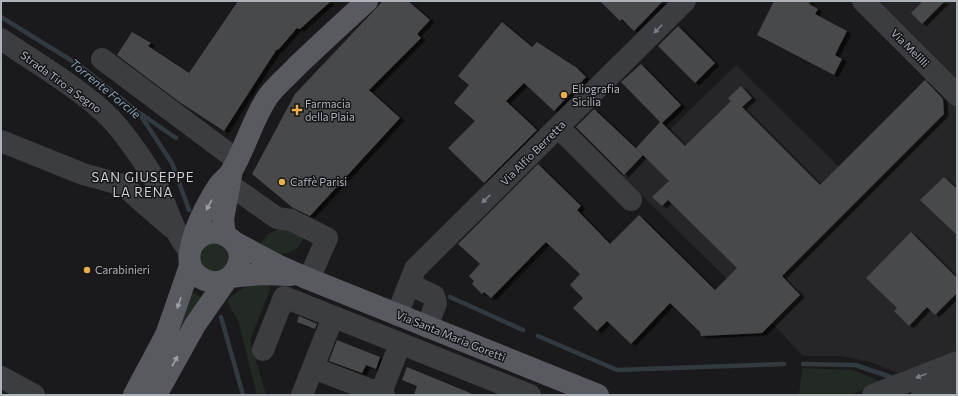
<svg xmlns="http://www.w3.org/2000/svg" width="958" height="396" font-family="Commissioner,sans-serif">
<defs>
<filter id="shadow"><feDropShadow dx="4.5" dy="2.5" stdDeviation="0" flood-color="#0009"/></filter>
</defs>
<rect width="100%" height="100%" fill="#1a1a1c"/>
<path fill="#262629" d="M853,1H957V350L898,373L871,362L841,356H803L775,326L622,176L736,65L839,167L928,77Z"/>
<path fill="#222a23" d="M283,227L304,235C303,247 289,255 277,254C272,254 264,248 259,246L268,234Z
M199 257a15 15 0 1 1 30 0a15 15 0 1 1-30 0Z
M268,281L270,290L250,340L266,395H257L239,323L227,301C239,288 251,284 268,281Z
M192,292L203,298L150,381Z
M802,368L853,370L882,382L850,395H799Z"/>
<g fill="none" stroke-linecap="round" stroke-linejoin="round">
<path stroke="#313a40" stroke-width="4.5" d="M1,17L82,67L139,113L172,163L189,210
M141,114L176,138
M450,297L523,330
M221,317L243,395
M538,336L617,370L784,364
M803,364L855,365L891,377"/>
</g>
<path fill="#47484c" filter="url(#shadow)" d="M238,1H331L300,29L297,28L278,50L277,49L224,131L178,101L117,55L132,32L151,43L148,46L189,73Z
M383,1H408L430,20L417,34L421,38L369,90L400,118L310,216L293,208L252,174L295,94Z
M600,1H663L634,31L622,19L620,21Z
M774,1H810L809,4L818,9L815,14L847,31L835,55L842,59L834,75L757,35Z
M923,1H945L922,24L911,13Z
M502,22L532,47L537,42L577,68L586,77L554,111L524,83L506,101L537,130L484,183L448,148L475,121L454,103L469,85L458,76Z
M678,26L715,63L695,83L658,46Z
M641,64L681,105L662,123L685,146L731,101L728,98L741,86L752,98L742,107L820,185L925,80L943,99L944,114L782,276L800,295L762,333L701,336L700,332L670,303L631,344L607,321L597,331L573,308L583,298L570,285L580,274L546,242L491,298L484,292L482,294L472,284L474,281L469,276L480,264L458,244L538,164L581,206L577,210L610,244L639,215L715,290L737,268L668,200L662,206L652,197L669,181L636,148L660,122L621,82Z
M594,109L643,155L624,175L576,127Z
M944,177L957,189V235L920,200Z
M911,232L957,278V293L935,315L927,307L909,326L894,311L897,308L866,278Z
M299,316L317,324L315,329L297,322Z
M337,340L380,357L376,369L366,365L362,373L329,361Z
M407,367L475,395H414L417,386L402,380Z"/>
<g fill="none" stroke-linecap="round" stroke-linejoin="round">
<path stroke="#3b3d41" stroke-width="22" d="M863,1L957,95
M1,39C36,63 81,89 110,118C124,133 136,150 147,167C165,193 168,227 190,251
M102,59L237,160
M559,128L631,200
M1,141L83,174L123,185L171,227
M230,185L277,218L291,220L327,238L309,279
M409,284L434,296L436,303L427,327
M397,315L415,269L685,1
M263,350L284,297L530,395
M313,368L384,395
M1,377L34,395
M302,395L333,317
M380,395L400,344
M873,395L957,362
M922,395L957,381"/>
<path stroke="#585a60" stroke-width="22" d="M225,235L223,219L231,176
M234,242L277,265L304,277L598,395
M192,246C211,215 254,244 235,271C220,294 184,278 190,252C194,228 206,205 219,185C223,180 228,177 231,172C245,149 252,121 267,98C274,87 287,77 296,67C319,45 343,23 367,1
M230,277L262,274L291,275
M134,395L166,335L190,266
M156,395L195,325L227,279"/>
</g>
<defs><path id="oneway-solid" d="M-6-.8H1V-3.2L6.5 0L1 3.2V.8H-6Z"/></defs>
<g fill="#7a7d84">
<use href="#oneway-solid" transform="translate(658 29) rotate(135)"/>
<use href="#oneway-solid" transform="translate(486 199) rotate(136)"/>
<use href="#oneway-solid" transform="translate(921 376) rotate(159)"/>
</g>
<g fill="#9da0a9">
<use href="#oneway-solid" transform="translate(209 205) rotate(119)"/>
<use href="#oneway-solid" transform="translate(179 303) rotate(109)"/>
<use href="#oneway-solid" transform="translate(175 361) rotate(-61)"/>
</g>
<g fill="#e9af46" stroke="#151517" stroke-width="1.5">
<circle cx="564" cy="95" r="4"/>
<path d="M295 104h4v4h4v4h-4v4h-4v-4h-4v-4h4z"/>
<circle cx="282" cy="182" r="4"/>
<circle cx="87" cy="270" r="4"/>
</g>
<g text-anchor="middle" stroke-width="3" stroke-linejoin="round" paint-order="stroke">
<g font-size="11" fill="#aeb2bb" stroke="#151517">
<text transform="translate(910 48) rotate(45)" y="4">Via Melilli</text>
<text transform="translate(61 82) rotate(36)" y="4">Strada Tiro a Segno</text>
<text transform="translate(533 153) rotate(-45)" y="4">Via Alfio Berretta</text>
<text transform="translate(451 336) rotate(22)" y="4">Via Santa Maria Goretti</text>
</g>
<g font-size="11" fill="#aeb2bb" stroke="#151517" text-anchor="start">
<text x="572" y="93">Eliografia<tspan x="572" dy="13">Sicilia</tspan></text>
<text x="305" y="108">Farmacia<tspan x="305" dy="13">della Plaia</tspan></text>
<text x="290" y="186">Caffè Parisi</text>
<text x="95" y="274">Carabinieri</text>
</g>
<g font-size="12" font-style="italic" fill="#87a0b4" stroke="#151517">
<text transform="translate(105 89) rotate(39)" y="4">Torrente Forcile</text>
</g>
<g font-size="13" letter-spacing="1" fill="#ced1d7" stroke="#151517">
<text x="143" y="182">SAN GIUSEPPE<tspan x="143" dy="15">LA RENA</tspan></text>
</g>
</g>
<rect width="958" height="396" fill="none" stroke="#aeb2bb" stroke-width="4"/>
</svg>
